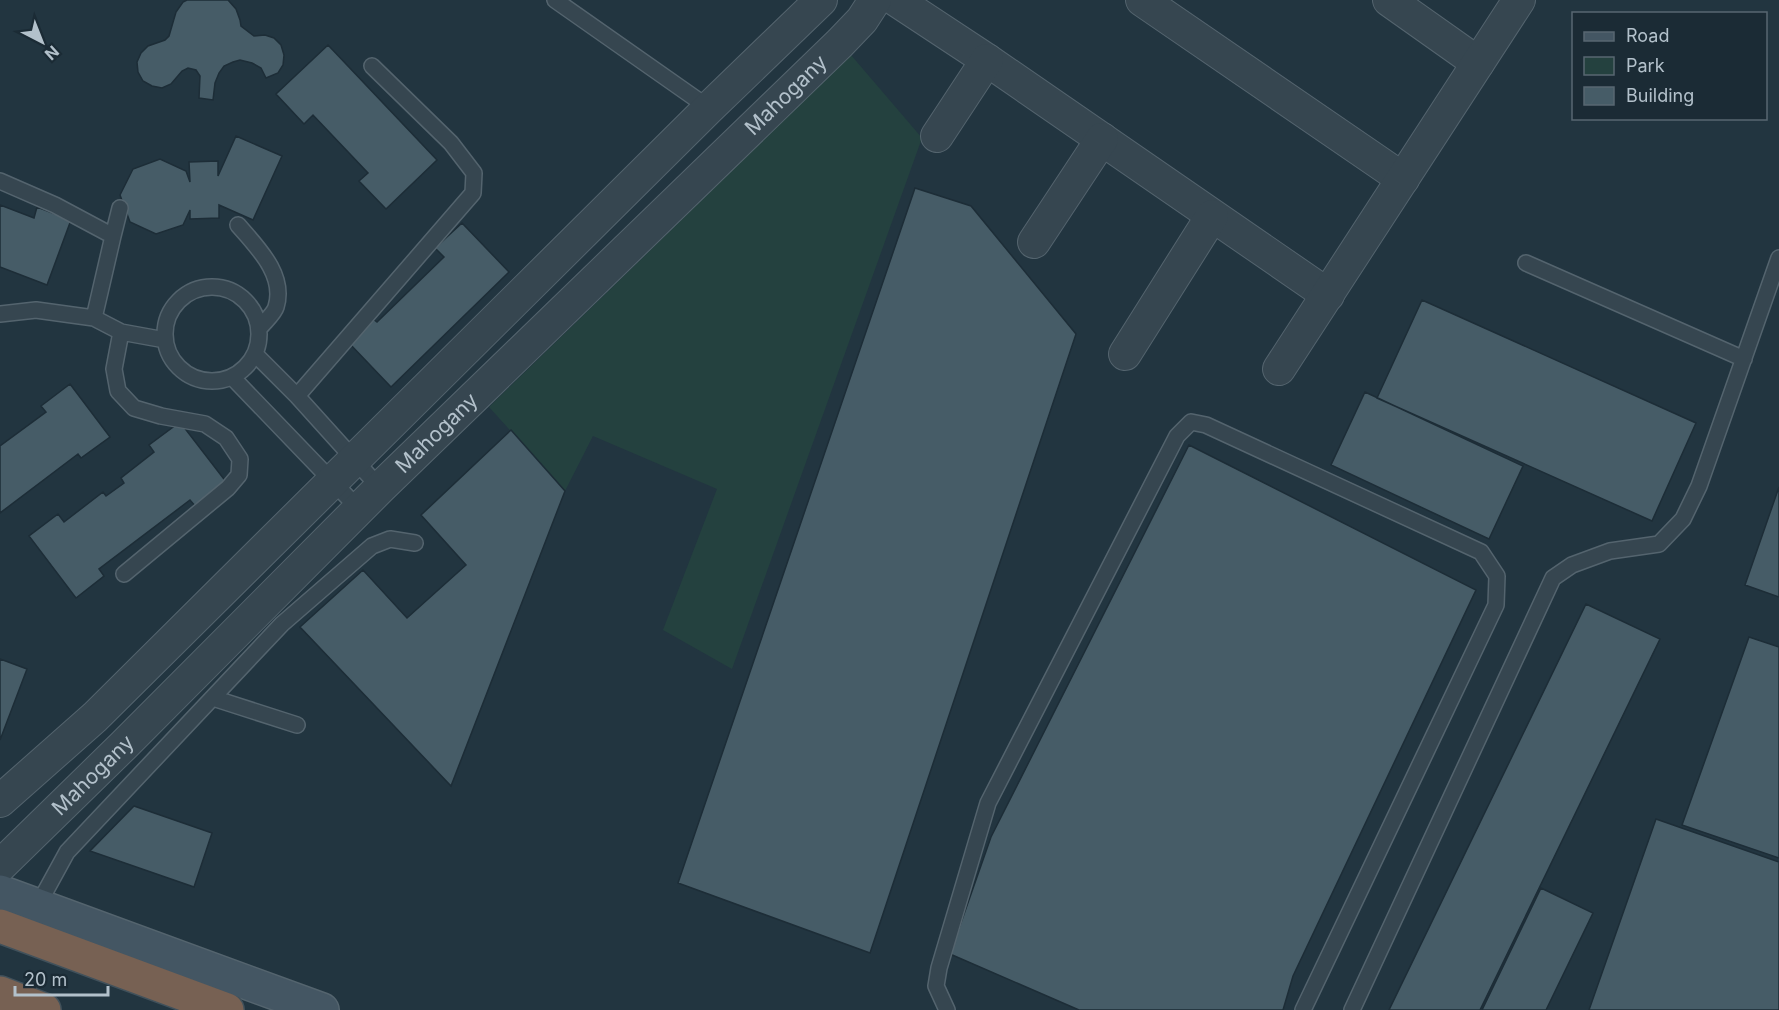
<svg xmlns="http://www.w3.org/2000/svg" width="1779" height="1010" font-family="Inter,sans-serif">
<rect width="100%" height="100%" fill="#223540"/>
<path fill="#24413f" d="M851,55L922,138L732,669L663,630L717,489L593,436L565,491L489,407Z"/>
<path fill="#465c67" stroke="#1d2d37" stroke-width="1.5" d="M187,0H228L236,9L240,20L241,26L254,36L265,35L274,38L281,45L284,55L283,65L278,73L266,78L261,68L252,63L240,60L233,62L224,66L219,73L215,83L213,100L199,98L200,76L196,70L188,68L182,71L171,84L162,88L152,86L143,81L138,72L137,62L141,53L148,46L165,40L169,36L176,12L183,2Z
M328,45L437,160L386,209L359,181L368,173L313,115L304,124L276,94Z
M236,136L282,156L253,220L219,205V218L190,219V210L183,225L156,234L130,222L120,195L133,169L160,159L186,171L190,182L189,162L218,161V176Z
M915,188L971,206L1076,334L870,953L678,883Z
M0,205L34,218L37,207L71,220L47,285L0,267Z
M462,223L509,272L391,387L349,343L373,319L377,322L444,257L435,248Z
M1422,300L1696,423L1652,521L1377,398Z
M70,384L110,437L81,458L78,454L0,513V446L46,412L41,406Z
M1365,392L1523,466L1489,539L1331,465Z
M180,422L227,483L196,507L190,500L99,569L104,576L76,598L29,536L58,514L64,522L103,492L106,496L124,483L121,478L154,452L149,445Z
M511,430L565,491L451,786L300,627L363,570L407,618L466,565L421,515Z
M1189,445L1476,590L1293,976L1283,1010H1079L950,954L991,837Z
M1779,487V597L1745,585Z
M1586,604L1660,639L1480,1010H1389Z
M1749,637L1779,647V858L1682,825Z
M0,659L27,669L0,740Z
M134,806L212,833L194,887L90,851Z
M1656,819L1779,862V1010H1589Z
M1541,888L1593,913L1546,1010H1482Z"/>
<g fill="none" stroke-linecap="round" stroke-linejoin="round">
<defs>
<path id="lane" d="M555,0L709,108
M0,181L55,205L113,236L94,318
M238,225C257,247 286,275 276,307C274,314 264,322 259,329
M113,236L120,208
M1526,263L1744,359
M165 334a47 47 0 1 1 94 0a47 47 0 1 1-94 0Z
M0,314L36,310L94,318L121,332L165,340
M121,332L114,369L118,391L134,408L161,416L205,424L226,438L240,459L239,475L228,488L124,574
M255,354L297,396L380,488
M232,377L359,509
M297,396L473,193L474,173L451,143L372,66
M213,698L297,725
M38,905L67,852L282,624L372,546L390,539L415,543
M947,1010L936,986L939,968L988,803L1177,436L1191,422L1206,425L1481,552L1497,576L1496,605L1303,1010
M1352,1010L1553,578L1572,565L1610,551L1659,544L1683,519L1699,486L1779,258"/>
<g id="street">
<path d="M896,0L987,60L1328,295"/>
<path d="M1142,0L1403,179"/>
<path d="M1389,0L1478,63"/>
<path d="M937,136L987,60"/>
<path d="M1034,242L1102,139"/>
<path d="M1125,354L1212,216"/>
<path d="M1279,369L1519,0"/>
<path d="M0,801L95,717L709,108L821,0"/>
<path id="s1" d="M0,866L124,745L380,488L840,43L862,20L875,0"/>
</g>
<path id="secondary" d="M0,892L322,1010"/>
<path id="highway" d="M0,926L227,1010
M0,993L44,1010"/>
</defs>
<use href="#lane" stroke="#54646e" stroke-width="18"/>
<use href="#street" stroke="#54646e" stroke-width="34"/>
<use href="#secondary" stroke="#54646e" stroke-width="36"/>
<use href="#highway" stroke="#41515b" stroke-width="36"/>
<use href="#lane" stroke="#364650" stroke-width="15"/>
<use href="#street" stroke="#364650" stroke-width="32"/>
<use href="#secondary" stroke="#445663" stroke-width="33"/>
<use href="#highway" stroke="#776153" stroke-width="33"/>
</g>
<g text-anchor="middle" stroke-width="6" stroke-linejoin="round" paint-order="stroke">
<g font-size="21" fill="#b3c1cb" stroke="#1b2b35">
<text dy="7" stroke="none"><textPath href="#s1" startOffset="1101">Mahogany</textPath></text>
<text dy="7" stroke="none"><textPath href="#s1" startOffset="615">Mahogany</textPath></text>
<text dy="7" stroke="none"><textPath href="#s1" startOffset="130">Mahogany</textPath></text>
</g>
</g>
<rect x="1572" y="12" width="195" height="108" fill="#1b2b35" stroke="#586771" stroke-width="1.5"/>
<rect x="1584" y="32" width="30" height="9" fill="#445663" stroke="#586771" stroke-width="1.5"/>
<text x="1626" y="42" font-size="18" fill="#b3c1cb">Road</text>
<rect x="1584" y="57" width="30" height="18" fill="#24413f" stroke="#586771" stroke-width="1.5"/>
<text x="1626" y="72" font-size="18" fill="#b3c1cb">Park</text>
<rect x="1584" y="87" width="30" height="18" fill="#465c67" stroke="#586771" stroke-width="1.5"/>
<text x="1626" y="102" font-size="18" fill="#b3c1cb">Building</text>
<g transform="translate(42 42) rotate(138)" stroke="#1b2b35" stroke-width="4.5" paint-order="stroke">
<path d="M0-4.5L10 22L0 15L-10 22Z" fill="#b3c1cb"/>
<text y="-9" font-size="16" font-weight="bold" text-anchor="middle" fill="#b3c1cb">N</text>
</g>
<path d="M15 986v9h93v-9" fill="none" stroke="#b3c1cb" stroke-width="3"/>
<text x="24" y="986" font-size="18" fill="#b3c1cb" stroke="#1b2b35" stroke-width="4.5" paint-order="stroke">20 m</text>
</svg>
